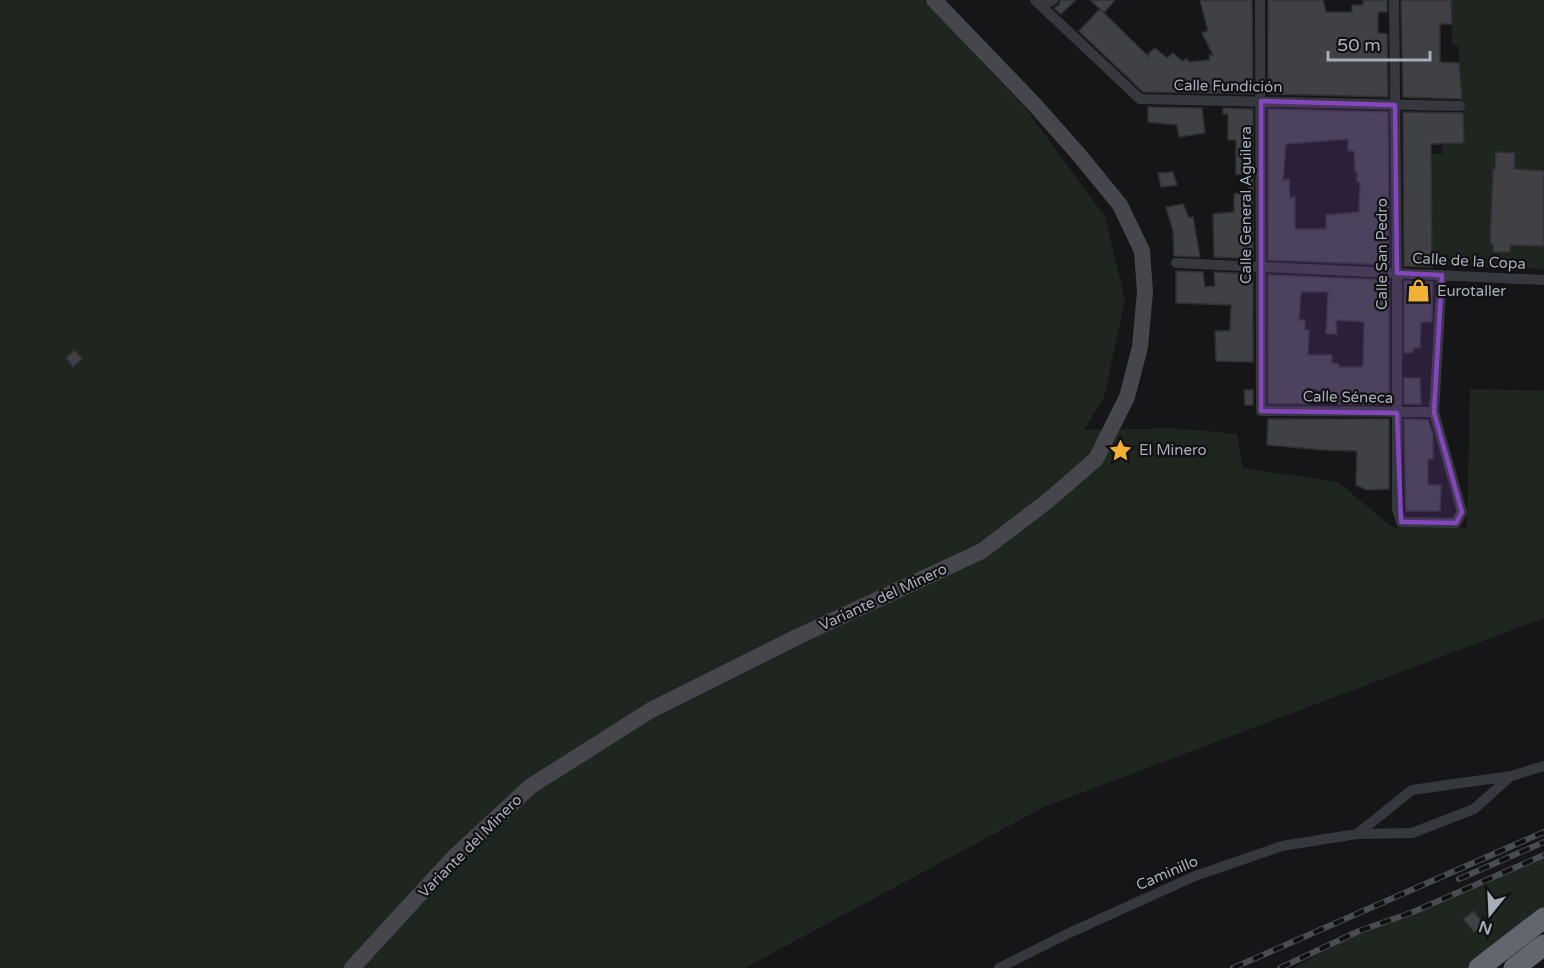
<svg xmlns="http://www.w3.org/2000/svg" width="1544" height="968" font-family="'Varela Round',sans-serif">
<rect width="100%" height="100%" fill="#161618"/>
<path fill="#1e261f" d="M0,0H924L1027,110L1105,217L1125,300L1104,397L1084,430L1174,428L1237,434L1243,468L1338,482L1392,527L1467,528L1470,389L1544,391V618L1044,807L745,968H0Z
M1451,0H1544V269L1432,265L1431,154H1442L1443,144L1464,143L1463,114L1458,46L1452,45Z
M1544,855V912L1472,968H1294L1359,931L1413,912Z"/>
<path fill="#404145" stroke="#303034" stroke-width="1.5" fill-rule="evenodd" d="M1060,0H1076L1061,14L1054,8L1059,5Z
M1090,0H1115L1104,13Z
M1200,0H1252L1253,94L1143,92L1079,31L1100,9L1150,58L1148,54L1155,48L1167,58L1173,53L1182,61L1187,59L1189,62L1210,60L1209,55H1213L1202,33L1208,31Z
M1268,0H1323L1326,12H1352V5H1363V0H1387V12H1378V33L1387,34L1388,97L1268,94Z
M1401,0H1451L1452,24H1440V62L1459,63L1462,99L1403,97Z
M1148,107L1202,108L1205,133L1179,137L1177,125L1148,122Z
M1223,108L1253,109V259L1214,257L1213,214L1234,212V194L1249,191L1246,173L1236,175V140H1228V114H1223Z
M1268,109L1388,112L1389,265L1268,260ZM1348,139V151H1354L1355,171H1357V182H1360L1359,212L1326,215V229H1295V197L1290,198L1289,179L1283,180L1286,144Z
M1403,112L1463,113L1464,143L1431,144L1432,267L1404,266Z
M1496,152L1515,153L1514,169L1544,171V246L1511,245L1510,252H1493V244H1490L1493,169H1495Z
M1173,172L1177,185L1161,187L1158,173Z
M1183,204L1189,218L1193,217L1200,257L1174,256L1173,231L1166,207Z
M1176,271L1203,272L1205,287L1215,286L1214,272L1253,274V362L1216,361L1215,331H1230L1231,305L1176,303Z
M1268,275L1389,280V404H1338V394L1307,388V404H1268ZM1301,292H1328L1326,334H1337L1336,320L1364,322L1363,367H1339V364L1332,363V355H1308L1309,330H1305V320H1299Z
M1404,281L1433,282L1432,322H1421L1420,348H1413V352L1404,353Z
M75,350L82,359L73,367L66,358Z
M1404,378H1420L1421,404H1404Z
M1244,390H1253V405H1245Z
M1268,419H1389V489L1367,490L1356,485L1357,451L1324,450L1267,445Z
M1404,419L1428,420L1433,435V459H1428V485H1441L1440,511H1406Z
M1474,911L1484,925L1474,932L1463,919Z"/>
<g fill="none" stroke-linecap="round" stroke-linejoin="round">
<path stroke="#37383d" stroke-width="10" d="M1035,0L1140,99L1460,106
M1260,0L1261,411L1434,412
M1394,0L1397,273V509L1401,522L1456,523L1462,512L1434,412L1442,275
M1041,6L1053,0
M1176,263L1544,280
M1357,834L1412,833L1474,809L1511,776
M999,968L1067,934L1195,876L1282,846L1357,834L1412,790L1511,776L1544,766"/>
<path stroke="#45474d" stroke-width="16" d="M352,968L454,857L531,786L651,710L797,637L982,551L1050,499L1096,459L1127,397L1140,347L1145,292L1142,251L1120,205L1080,156L1035,105L934,0"/>
<path stroke="#63666e" stroke-width="21" d="M1479,968L1544,918
M1514,968L1544,945"/>
<defs>
<path id="rail" d="M1459,879L1544,842
M1233,968L1544,832
M1280,968L1359,931L1413,912L1544,855"/>
</defs>
<use href="#rail" stroke="#4a4c52" stroke-width="6"/>
<use href="#rail" stroke="#111113" stroke-width="4" stroke-dasharray="11" stroke-linecap="butt"/>
</g>
<path fill="#8446be" fill-opacity="0.2" stroke="#8446be" stroke-width="4.5" stroke-linejoin="round" d="M1261,101L1395,105L1397,273L1442,275L1434,412L1462,512L1456,523L1401,522L1397,413L1261,411Z"/>
<defs>
<symbol id="shop-bare" viewBox="-9 -9 18 18"><path d="M-5-2.5h2.3a2.7 3.5 0 0 1 5.4 0H5L5.5 6h-11ZM-1.5-2.5h3a1.5 2.3 0 0 0-3 0Z" fill="#f2b134" stroke="#111113" stroke-width="2.5" paint-order="stroke"/></symbol>
<symbol id="sight-bare" viewBox="-9 -9 18 18"><path d="M0-6L1.8-2.2L6-1.7L2.9 1.2L3.7 5.4L0 3.3L-3.7 5.4L-2.9 1.2L-6-1.7L-1.8-2.2Z" fill="#f2b134" stroke="#111113" stroke-width="2.5" paint-order="stroke"/></symbol>
</defs>
<g fill-rule="evenodd">
<use href="#shop-bare" x="1402" y="274" width="33" height="33"/>
<use href="#sight-bare" x="1104" y="434" width="33" height="33"/>
</g>
<g text-anchor="middle" stroke-width="4.5" stroke-linejoin="round" paint-order="stroke">
<g font-size="15" fill="#a8adb8" stroke="#111113">
<text transform="translate(1228 86) rotate(1)" y="5">Calle Fundición</text>
<text transform="translate(1246 205) rotate(-90)" y="5">Calle General Aguilera</text>
<text transform="translate(1382 254) rotate(-90)" y="5">Calle San Pedro</text>
<text transform="translate(1469 261) rotate(3)" y="5">Calle de la Copa</text>
<text transform="translate(1348 397) rotate(1)" y="5">Calle Séneca</text>
<text transform="translate(883 597) rotate(-25)" y="5">Variante del Minero</text>
<text transform="translate(470 846) rotate(-45)" y="5">Variante del Minero</text>
<text transform="translate(1167 873) rotate(-23)" y="5">Caminillo</text>
</g>
<g font-size="15" fill="#a8adb8" stroke="#111113" text-anchor="start">
<text x="1437" y="296">Eurotaller</text>
<text x="1139" y="455">El Minero</text>
</g>
</g>
<g transform="translate(1490 914) rotate(198)" stroke="#111113" stroke-width="4.5" paint-order="stroke">
<path d="M0-4.5L10 22L0 15L-10 22Z" fill="#a8adb8"/>
<text y="-9" font-size="16" font-weight="bold" text-anchor="middle" fill="#a8adb8">N</text>
</g>
<path d="M1328 51v9h102v-9" fill="none" stroke="#a8adb8" stroke-width="3"/>
<text x="1337" y="51" font-size="18" fill="#a8adb8" stroke="#111113" stroke-width="4.5" paint-order="stroke">50 m</text>
</svg>
